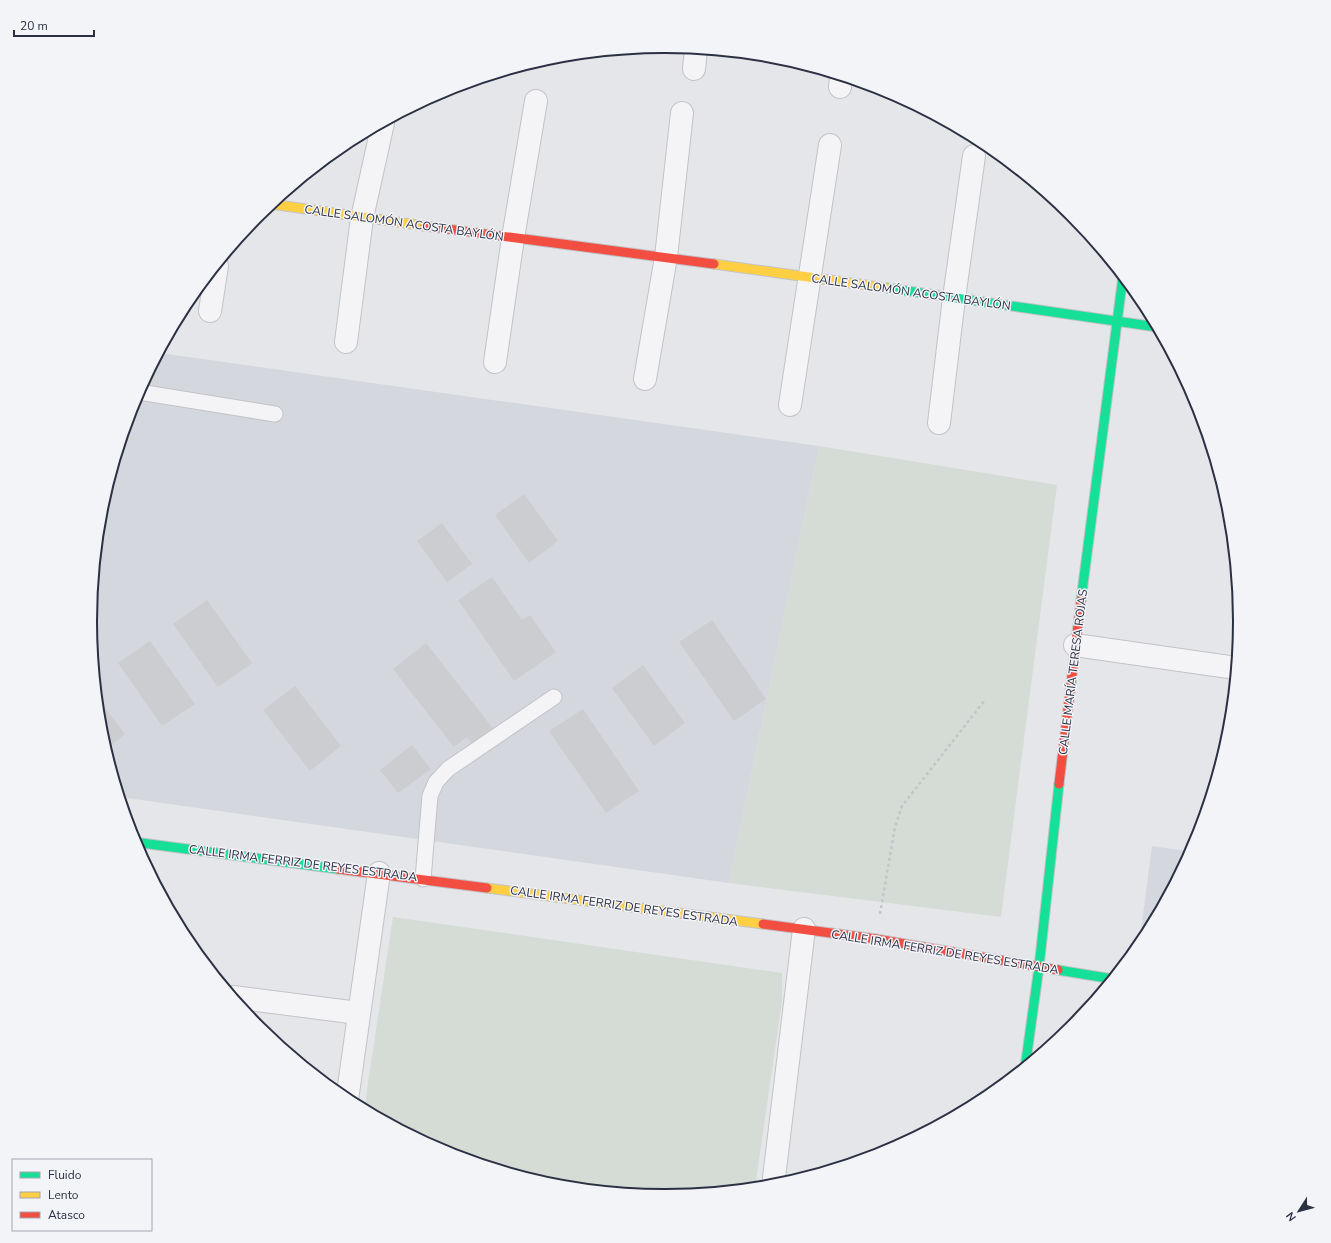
<svg xmlns="http://www.w3.org/2000/svg" width="1331" height="1243" font-family="'Nunito Sans',sans-serif">
<rect width="100%" height="100%" fill="#e5e6e9"/>
<path fill="#d5d7de" d="M160,353L819,446L729,883L120,797L101,734L90,621L101,509L134,401Z
M1152,846L1192,852L1144,941L1140,946H1139Z"/>
<path fill="#d4dcd5" d="M819,446L1057,485L1001,917L729,883Z
M393,917L782,973V1001L755,1188L665,1197L553,1186L445,1153L364,1110Z"/>
<path fill="#cccdd1" d="M524,494L558,541L529,563L495,515Z
M442,523L472,564L447,582L417,541Z
M492,577L522,620L530,615L556,652L514,681L458,600Z
M207,600L252,663L218,687L173,624Z
M712,620L766,699L734,721L679,642Z
M150,641L195,704L162,726L118,663Z
M426,643L495,731L474,747L467,737L454,747L393,669Z
M643,665L685,723L654,746L612,688Z
M295,686L341,746L310,771L263,710Z
M98,699L125,734L106,749L101,734Z
M583,709L639,791L606,813L549,731Z
M412,745L431,769L398,793L380,770Z"/>
<g fill="none" stroke-linecap="round" stroke-linejoin="round">
<defs>
<path id="lane" d="M139,392L275,414
M423,879L430,796L436,782L448,769L554,697"/>
<path id="street" d="M694,69L696,49
M840,87L841,76
M210,311L217,266
M346,342L362,218L383,123
M495,362L513,238L536,101
M645,379L666,257L682,113
M790,405L830,145
M939,423L954,298L974,156
M1075,645L1236,668
M233,997L358,1013
M347,1100L379,873
M773,1186L804,929"/>
<path id="fast" d="M887,288L1157,327
M1081,600L1123,276
M134,842L338,869
M1058,970L1113,979
M1025,1068L1039,967L1059,784"/>
<path id="slow" d="M271,204L425,226
M714,264L887,288
M487,888L763,924"/>
<path id="jam" d="M425,226L714,264
M1059,784L1081,600
M338,869L487,888
M763,924L876,939L1058,970"/>
</defs>
<use href="#lane" stroke="#c2c3c7" stroke-width="17"/>
<use href="#street" stroke="#c2c3c7" stroke-width="24"/>
<use href="#fast" stroke="#c2c3c7" stroke-width="11"/>
<use href="#slow" stroke="#c2c3c7" stroke-width="11"/>
<use href="#jam" stroke="#c2c3c7" stroke-width="11"/>
<path stroke="#c4c4c9" stroke-width="2.5" stroke-dasharray="3 3" stroke-linecap="butt" d="M880,914L895,827L902,806L985,700"/>
<use href="#lane" stroke="#f4f4f6" stroke-width="15"/>
<use href="#street" stroke="#f4f4f6" stroke-width="22"/>
<use href="#fast" stroke="#16e098" stroke-width="9"/>
<use href="#slow" stroke="#ffcf43" stroke-width="9"/>
<use href="#jam" stroke="#f24e42" stroke-width="9"/>
</g>
<g text-anchor="middle" stroke-width="3" stroke-linejoin="round" paint-order="stroke">
<g font-size="12" fill="#2b3043" stroke="#f3f4f8">
<text transform="translate(404 223) rotate(8)" y="4">CALLE SALOMÓN ACOSTA BAYLÓN</text>
<text transform="translate(911 292) rotate(8)" y="4">CALLE SALOMÓN ACOSTA BAYLÓN</text>
<text transform="translate(1073 672) rotate(-83)" y="4">CALLE MARÍA TERESA ROJAS</text>
<text transform="translate(303 863) rotate(7)" y="4">CALLE IRMA FERRIZ DE REYES ESTRADA</text>
<text transform="translate(624 906) rotate(8)" y="4">CALLE IRMA FERRIZ DE REYES ESTRADA</text>
<text transform="translate(945 952) rotate(9)" y="4">CALLE IRMA FERRIZ DE REYES ESTRADA</text>
</g>
</g>
<path d="M0 0H1331V1243H0ZM97 621a568 568 0 1 1 1136 0a568 568 0 1 1-1136 0Z" fill="#f3f4f8" fill-rule="evenodd"/>
<path fill="none" stroke="#2b3043" stroke-width="2" d="M97 621a568 568 0 1 1 1136 0a568 568 0 1 1-1136 0Z"/>
<rect x="12" y="1159" width="140" height="72" fill="#f3f4f8" stroke="#a3a6b0"/>
<rect x="20" y="1172" width="20" height="6" fill="#16e098" stroke="#a3a6b0"/>
<text x="48" y="1179" font-size="12" fill="#2b3043">Fluido</text>
<rect x="20" y="1192" width="20" height="6" fill="#ffcf43" stroke="#a3a6b0"/>
<text x="48" y="1199" font-size="12" fill="#2b3043">Lento</text>
<rect x="20" y="1212" width="20" height="6" fill="#f24e42" stroke="#a3a6b0"/>
<text x="48" y="1219" font-size="12" fill="#2b3043">Atasco</text>
<g transform="translate(1299 1211) rotate(234)" stroke="#f3f4f8" stroke-width="3" paint-order="stroke">
<path d="M0-3L7 15L0 10L-7 15Z" fill="#2b3043"/>
<text y="-6" font-size="11" font-weight="bold" text-anchor="middle" fill="#2b3043">N</text>
</g>
<path d="M14 30v6h80v-6" fill="none" stroke="#2b3043" stroke-width="2"/>
<text x="20" y="30" font-size="12" fill="#2b3043" stroke="#f3f4f8" stroke-width="3" paint-order="stroke">20 m</text>
</svg>
